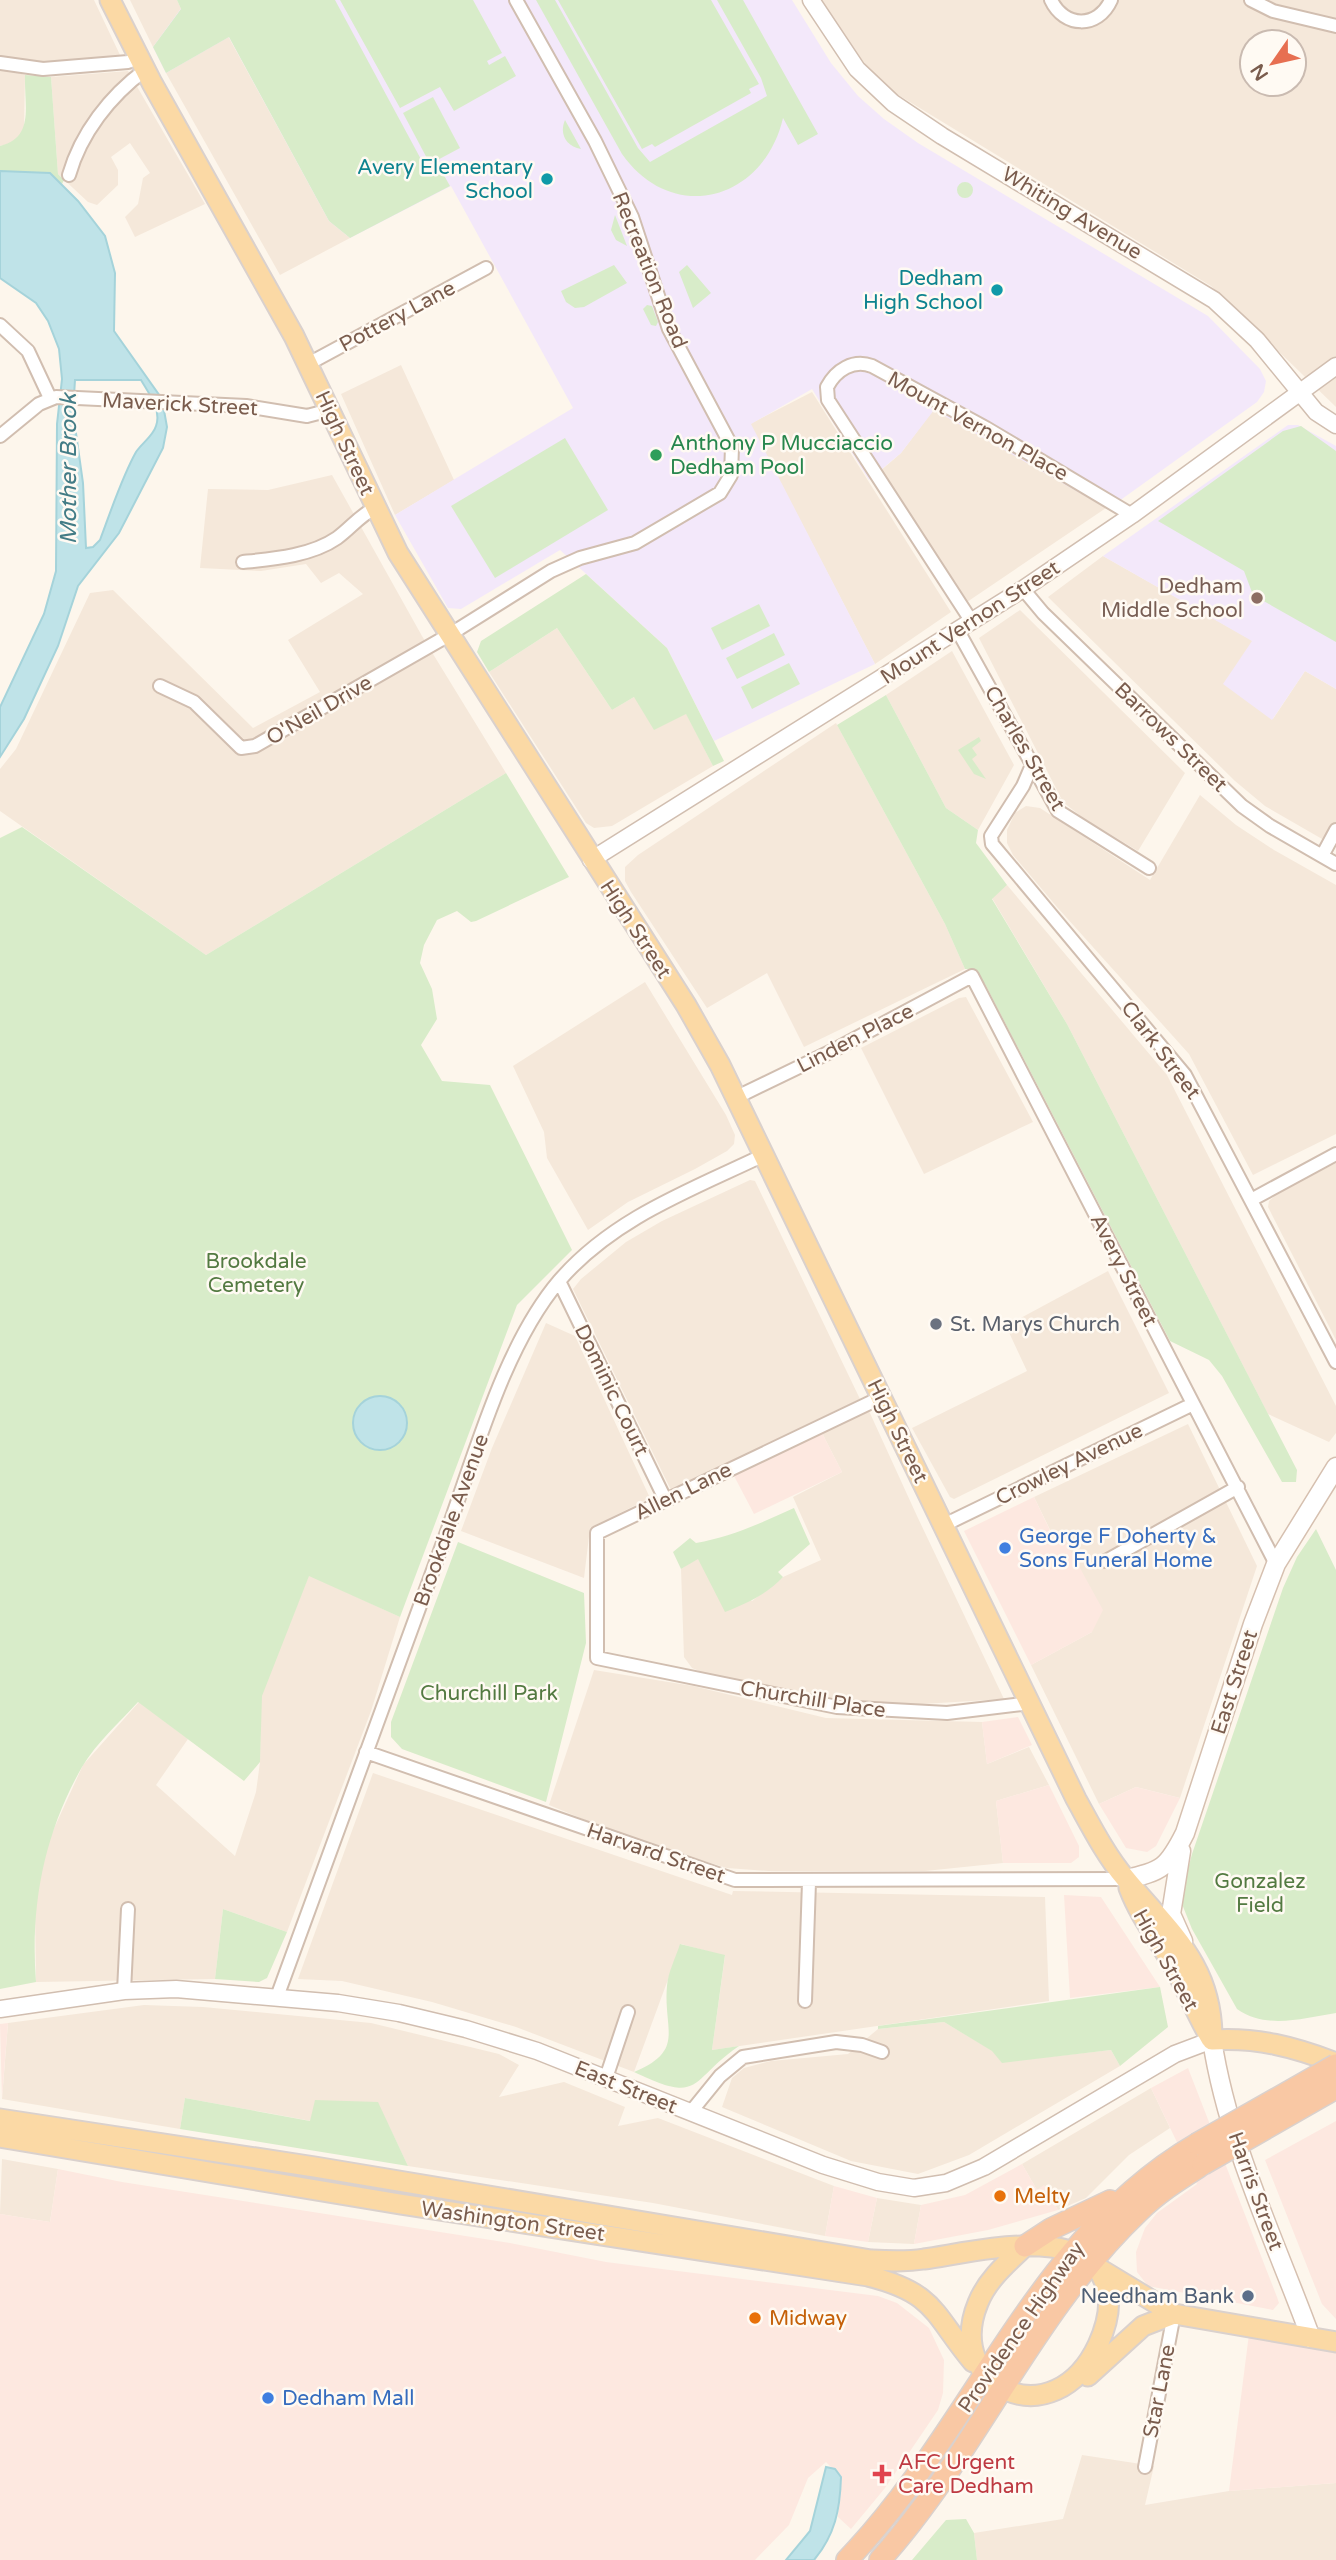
<svg xmlns="http://www.w3.org/2000/svg" width="1336" height="2560" font-family="'Varela Round',sans-serif">
<rect width="100%" height="100%" fill="#fdf6ec"/>
<path fill="#f5e8da" fill-rule="evenodd" d="M0,0H94L120,55L39,65L0,57Z
M130,0H177L181,9L153,47Z
M822,0H1336V407L1211,286L882,85L841,33ZM1252,42H1294V84H1252Z
M228,36L329,221L350,238L280,275L166,73Z
M5,69L25,75L24,132L15,142L0,146V70Z
M128,71L205,204L135,237L125,217L138,204L143,178L150,173L130,143L111,157L118,170V185L97,205L88,202L58,174L51,77Z
M401,365L454,480L395,515L341,394Z
M812,392L951,612L875,664L750,424Z
M934,409L1106,508L967,602L879,472L901,453Z
M332,475L422,636L506,773L206,955L0,811V769L16,749L90,593L113,590L253,728L320,692L288,640L363,594L339,573L321,583L306,564L261,571L200,568L208,489L268,490Z
M1103,556L1253,641L1273,719L1305,671L1336,689V847L1265,806L1235,781L1048,597Z
M1020,610L1185,773L1138,851L1083,818L1063,802L979,638Z
M557,628L612,710L634,697L686,713L713,766L612,826L594,828L586,823L489,672Z
M952,651L1014,765L978,830L946,808L886,695Z
M836,723L945,924L965,969L804,1047L767,973L707,1008L631,892L625,881V867L638,855Z
M1200,795L1236,825L1274,850L1336,885V1134L1253,1175L1189,1054L1057,907L1013,855L1007,843V830L1015,813L1026,806L1040,808L1150,880Z
M1007,885L1167,1075L1336,1406V1433L1329,1442L1268,1414L1067,1024L992,898Z
M645,982L726,1115L735,1135L734,1144L727,1151L695,1169L628,1202L588,1230L547,1158L544,1132L513,1066Z
M966,997L1033,1122L924,1174L861,1048L959,998Z
M1336,1163V1340L1268,1207L1269,1201L1278,1193Z
M750,1180L755,1181L860,1399L671,1490L573,1289L581,1279L626,1242L662,1221Z
M1108,1271L1169,1393L954,1499L950,1497L912,1428L1027,1371L1006,1326Z
M546,1323L575,1336L650,1498L590,1528L584,1578L461,1531L492,1448Z
M869,1411L917,1516L1004,1699L890,1706L840,1702L713,1677L692,1668L684,1657L681,1569L698,1558L752,1601L783,1577L821,1560L793,1497L842,1472L822,1433Z
M1188,1424L1257,1566L1180,1798L1136,1787L1099,1804L1031,1665L1092,1632L1064,1539L1057,1544L1034,1497Z
M309,1575L400,1617L371,1711L287,1932L223,1909L215,1979L36,1982L35,1908L46,1846L83,1765L139,1702L188,1739L156,1785L235,1856L256,1792L260,1762L261,1696Z
M594,1670L693,1686L826,1718L982,1722L987,1764L1029,1747L1049,1785L996,1801L1003,1863L925,1871H769L727,1868L631,1839L549,1805Z
M373,1773L732,1895L733,1891L1045,1897L1049,2001L712,2050L725,1956L681,1944L634,2072L516,2027L432,2002L342,1981L298,1979Z
M144,2005L203,2007L371,2023L499,2054L519,2065L499,2097L564,2082L625,2107L618,2126L658,2118L834,2186L825,2236L653,2203L408,2166L388,2124L311,2121L185,2098L180,2129L2,2099L8,2023Z
M944,2022L993,2051L1002,2062L1111,2050L1120,2066L969,2155L918,2174L851,2161L722,2107L732,2078L744,2068L771,2061L848,2054L878,2029Z
M1151,2088L1170,2128L1129,2155L1086,2198L1058,2210L1044,2186L1037,2190L1022,2164Z
M2,2159L58,2169L50,2222L0,2214Z
M877,2198L921,2205L914,2244L868,2242Z
M1082,2455L1154,2466L1145,2505L1229,2491L1336,2483V2560H977L974,2533L1063,2519Z"/>
<path fill="#fde8e0" d="M822,1433L842,1472L754,1514L733,1474Z
M1034,1497L1056,1543L1064,1539L1103,1610L1092,1632L1031,1665L964,1531Z
M1018,1717L1032,1745L987,1764L982,1722Z
M1049,1785L1079,1846V1857L1071,1863H1003L996,1801Z
M1136,1787L1180,1798L1156,1846L1147,1852L1126,1848L1099,1804Z
M1064,1895L1101,1897L1160,1987L1070,1998Z
M8,2023L5,2059L2,2099L0,2024Z
M1188,2068L1277,2297L1279,2303L1273,2310L1148,2286L1137,2272L1136,2252L1145,2228L1157,2213L1197,2184L1151,2088Z
M1336,2121V2319L1322,2304L1265,2160Z
M1022,2164L1037,2190L1044,2185L1058,2210L988,2230L914,2244L921,2205L965,2195Z
M58,2169L122,2182L510,2243L606,2262L878,2296L897,2303L929,2328L944,2360L943,2393L938,2410L885,2488L851,2529L838,2517L841,2477L826,2462L808,2478L789,2525L755,2560H0V2214L50,2222Z
M834,2186L877,2198L868,2242L825,2236Z
M1249,2334L1336,2349V2483L1229,2491Z"/>
<path fill="#f3e8fa" d="M187,0H792L831,63L858,96L884,119L918,143L1208,316L1260,369L1266,381L1264,392L1257,402L1108,509L934,410L901,453L869,480L812,389L751,424L875,664L714,741L667,648L560,550L461,609L448,608L395,515L573,408L451,186L350,238L329,221L229,37L166,73L153,47Z
M1288,425H1298L1336,446V689L1305,671L1272,720L1223,684L1252,641L1103,556Z"/>
<path fill="#d8ecc9" d="M177,0H335L430,176L441,170L450,186L350,238L329,221L229,37L166,73L153,47L181,9Z
M340,0H473L502,53L487,61L489,65L505,56L516,76L454,111L440,87L400,108Z
M536,0H555L638,148L650,162L767,96L761,78L717,0H743L818,134L798,145L783,118C764,200 673,226 622,154Z
M558,0H711L759,84L749,89L751,93L655,147L652,144L642,149Z
M25,75L51,77L58,174L64,180L62,184C42,166 25,175 0,173V146C35,137 24,106 25,75Z
M433,97L460,148L430,164L403,113Z
M565,120L581,149C566,146 559,134 565,120Z
M957 190a8 8 0 1 1 16 0a8 8 0 1 1-16 0Z
M615,215L627,246L616,240L611,230Z
M614,265L627,283L584,307L575,308L566,302L561,291Z
M687,265L711,293L693,308L679,272Z
M647,305L652,306L658,322L656,326L651,325L643,309Z
M1301,426L1336,451V642L1253,595L1244,571L1158,521L1283,431Z
M565,438L608,510L495,578L451,506Z
M586,574L667,648L724,761L713,766L686,714L654,730L634,697L612,710L557,628L489,672L477,652L481,641Z
M759,604L770,626L722,650L711,628Z
M774,633L785,655L737,679L726,658Z
M789,663L800,684L752,709L741,687Z
M886,695L946,808L978,830L976,843L1007,885L992,899L1067,1024L1297,1470L1296,1482H1282L1222,1376L1209,1360L1170,1341L985,984L973,969H965L945,924L837,725Z
M979,737L981,741L972,748L977,755L972,759L986,779L974,774L958,750Z
M506,773L569,877L476,921L471,922L457,911L437,920L424,945L420,963L432,989L437,1019L421,1045L442,1081L490,1085L572,1250L517,1305L400,1617L309,1576L262,1696L260,1762L244,1781L138,1702C120,1722 96,1743 82,1767C44,1834 30,1905 36,1982L0,1989V838L22,827L206,955Z
M794,1508L810,1544L778,1572L783,1577C766,1595 747,1603 725,1612L698,1559L681,1569L673,1552L690,1538L696,1543C731,1537 761,1523 794,1508Z
M1316,1529L1336,1570V2013C1303,2018 1267,2030 1237,2009L1192,1929L1180,1899L1192,1854L1283,1588L1297,1557Z
M458,1542L584,1593L586,1643L546,1802L402,1749L391,1737V1722Z
M223,1909L287,1932L267,1978L259,1982L215,1979Z
M680,1944L725,1955L712,2050L739,2046C688,2081 703,2105 634,2072C686,2050 663,2030 667,1986C668,1972 676,1957 680,1944Z
M1160,1987L1168,2027L1120,2066L1111,2050L1002,2063L992,2051L944,2022L878,2029V2026Z
M185,2098L310,2121L315,2100L378,2102L408,2166L180,2129Z
M966,2519L974,2533L977,2560H912L946,2520Z"/>
<path fill="#bfe3e8" stroke="#a5d3da" stroke-width="2" fill-rule="evenodd" d="M0,171L50,173L78,201L105,236L115,273L114,331L162,399L167,427L163,448L119,533L78,586L58,646L24,719L0,757V707L44,614L56,571L57,424L62,379L59,349L48,321L36,303L0,278ZM75,380H141C148,392 162,410 156,426C153,436 142,443 136,452C121,479 111,511 100,540L93,547L86,548L83,483L73,412Z
M353 1423a27 27 0 1 1 54 0a27 27 0 1 1-54 0Z
M826,2467L835,2469L841,2477C840,2510 835,2535 814,2560H786L810,2531Z"/>
<g fill="none" stroke-linecap="round" stroke-linejoin="round">
<defs>
<path id="minor" d="M1051,0C1064,28 1098,29 1111,0
M1251,0L1273,11L1336,26
M0,63L43,69L128,62L138,58
M69,175C81,133 110,96 145,70
M0,325L28,351L50,398
M308,364L486,268
M0,436L39,404L56,397L246,406L307,416L330,410
M243,562C273,559 311,556 337,538C351,528 359,516 375,508
M1023,589L1043,613L1242,806L1270,826L1336,864
M972,622L828,400L827,387C836,370 853,359 872,366L986,428L1132,515
M958,631L1058,811L1149,868
M160,686L194,702L241,748L255,746L449,635L551,571L580,558L635,543L720,493L731,475L732,447L669,329L632,217L595,141L516,0
M1032,765L1023,786L991,836L992,844L1185,1075L1336,1362
M1322,856L1336,830
M737,1097L832,1051L972,976L1276,1564
M1251,1200L1336,1154
M559,1281L665,1499
M882,1397L597,1533V1658L837,1707L947,1713L1031,1703
M944,1525L1193,1404
M1106,1561L1238,1487
M366,1752L735,1880L1125,1879
M124,1991L128,1909
M277,1997C332,1844 388,1692 444,1540C474,1459 503,1347 559,1281C613,1218 691,1190 764,1155
M805,2001L809,1882
M606,2078L628,2012
M690,2113L720,2076L743,2057L836,2042L862,2045L882,2052
M1145,2467L1174,2314"/>
<path id="tertiary" d="M811,0L857,69L893,103L942,136L1214,300L1257,340L1316,412L1336,425
M591,860L1023,589L1132,515L1336,366
M0,2009L124,1991L176,1989L338,2003L399,2013L466,2029L537,2051L823,2165L878,2182L914,2188L946,2183L984,2167L1175,2054L1212,2040"/>
<path id="secondary" d="M1181,1851L1171,1914L1183,1941
M1125,1879C1162,1872 1168,1867 1185,1833L1253,1624L1276,1564L1336,1467
M1212,2040C1228,2144 1275,2240 1311,2338"/>
<path id="primary" d="M110,0L152,83L294,336L398,553L686,1005L720,1065L1076,1799C1091,1826 1105,1854 1125,1878C1169,1932 1213,1964 1212,2040
M1129,1888C1140,1917 1158,1939 1173,1965C1187,1990 1197,2015 1211,2039
M1212,2040C1257,2037 1294,2047 1336,2063
M0,2119L315,2167L871,2260C889,2261 906,2262 924,2259C970,2253 1084,2222 1105,2283C1113,2303 1107,2325 1098,2345C1054,2439 943,2388 978,2303C987,2280 1007,2263 1025,2246
M0,2137L400,2204L868,2276C936,2293 933,2314 973,2362
M1098,2268L1174,2314L1336,2342
M1088,2376L1143,2326L1174,2314"/>
<path id="trunk" d="M1025,2246L1051,2229L1110,2201
M847,2560C974,2429 1034,2239 1197,2144
M880,2560C977,2452 1033,2311 1139,2211C1158,2192 1181,2178 1203,2164"/>
</defs>
<use href="#minor" stroke="#d1beb0" stroke-width="16"/>
<use href="#tertiary" stroke="#d1beb0" stroke-width="19"/>
<use href="#secondary" stroke="#d6c0b0" stroke-width="21"/>
<use href="#primary" stroke="#dad1cd" stroke-width="23"/>
<use href="#trunk" stroke="#dad1cd" stroke-width="24"/>
<use href="#minor" stroke="#fff" stroke-width="12"/>
<use href="#tertiary" stroke="#fff" stroke-width="16"/>
<use href="#secondary" stroke="#fff" stroke-width="18"/>
<use href="#primary" stroke="#fbd9a5" stroke-width="19"/>
<use href="#trunk" stroke="#f9c8a4" stroke-width="21"/>
<defs>
<path id="trunk-bridge" d="M1197,2144L1336,2065
M1203,2164L1336,2088"/>
</defs>
<use href="#trunk-bridge" stroke="#dad1cd" stroke-width="24" stroke-linecap="butt"/>
<use href="#trunk-bridge" stroke="#f9c8a4" stroke-width="21"/>
</g>
<g fill="#0f9aa8" stroke="#fffaf3" stroke-width="2.5">
<circle cx="547" cy="179" r="7"/>
<circle cx="997" cy="290" r="7"/>
</g>
<circle fill="#2e9e5b" stroke="#fffaf3" stroke-width="2.5" cx="656" cy="455" r="7"/>
<circle fill="#8d6e63" stroke="#fffaf3" stroke-width="2.5" cx="1257" cy="598" r="7"/>
<circle fill="#6b7280" stroke="#fffaf3" stroke-width="2.5" cx="936" cy="1324" r="7"/>
<g fill="#3f7fe0" stroke="#fffaf3" stroke-width="2.5">
<circle cx="1005" cy="1548" r="7"/>
<circle cx="268" cy="2398" r="7"/>
</g>
<g fill="#e8710a" stroke="#fffaf3" stroke-width="2.5">
<circle cx="1000" cy="2196" r="7"/>
<circle cx="755" cy="2318" r="7"/>
</g>
<circle fill="#5c6f8a" stroke="#fffaf3" stroke-width="2.5" cx="1248" cy="2296" r="7"/>
<path fill="#e0444e" stroke="#fffaf3" stroke-width="2.5" d="M878.5 2463.5h7v7h7v7h-7v7h-7v-7h-7v-7h7z"/>
<g text-anchor="middle" stroke-width="5" stroke-linejoin="round" paint-order="stroke">
<g font-size="21" fill="#0d838f" stroke="#fffaf3" text-anchor="end">
<text x="533" y="174">Avery Elementary<tspan x="533" dy="24">School</tspan></text>
<text x="983" y="285">Dedham<tspan x="983" dy="24">High School</tspan></text>
</g>
<g font-size="21" fill="#7a5c4d" stroke="#fffaf3">
<text transform="translate(1072 213) rotate(31)" y="7">Whiting Avenue</text>
<text transform="translate(650 270) rotate(68)" y="7">Recreation Road</text>
<text transform="translate(397 316) rotate(-28)" y="7">Pottery Lane</text>
<text transform="translate(180 404) rotate(3)" y="7">Maverick Street</text>
<text transform="translate(978 426) rotate(29)" y="7">Mount Vernon Place</text>
<text transform="translate(345 443) rotate(65)" y="7">High Street</text>
<text transform="translate(970 622) rotate(-33)" y="7">Mount Vernon Street</text>
<text transform="translate(319 710) rotate(-30)" y="7">O'Neil Drive</text>
<text transform="translate(1171 737) rotate(44)" y="7">Barrows Street</text>
<text transform="translate(1025 748) rotate(60)" y="7">Charles Street</text>
<text transform="translate(636 929) rotate(57)" y="7">High Street</text>
<text transform="translate(855 1038) rotate(-27)" y="7">Linden Place</text>
<text transform="translate(1161 1050) rotate(53)" y="7">Clark Street</text>
<text transform="translate(1124 1270) rotate(63)" y="7">Avery Street</text>
<text transform="translate(612 1390) rotate(64)" y="7">Dominic Court</text>
<text transform="translate(898 1431) rotate(64)" y="7">High Street</text>
<text transform="translate(1069 1464) rotate(-26)" y="7">Crowley Avenue</text>
<text transform="translate(683 1491) rotate(-26)" y="7">Allen Lane</text>
<text transform="translate(451 1520) rotate(-70)" y="7">Brookdale Avenue</text>
<text transform="translate(1234 1682) rotate(-72)" y="7">East Street</text>
<text transform="translate(813 1699) rotate(9)" y="7">Churchill Place</text>
<text transform="translate(656 1853) rotate(19)" y="7">Harvard Street</text>
<text transform="translate(1166 1960) rotate(61)" y="7">High Street</text>
<text transform="translate(626 2087) rotate(22)" y="7">East Street</text>
<text transform="translate(1256 2191) rotate(70)" y="7">Harris Street</text>
<text transform="translate(513 2221) rotate(8)" y="7">Washington Street</text>
<text transform="translate(1021 2327) rotate(-55)" y="7">Providence Highway</text>
<text transform="translate(1159 2391) rotate(-79)" y="7">Star Lane</text>
</g>
<g font-size="21" fill="#27864d" stroke="#fffaf3" text-anchor="start">
<text x="670" y="450">Anthony P Mucciaccio<tspan x="670" dy="24">Dedham Pool</tspan></text>
</g>
<g font-size="21" fill="#785e54" stroke="#fffaf3" text-anchor="end">
<text x="1243" y="593">Dedham<tspan x="1243" dy="24">Middle School</tspan></text>
</g>
<g font-size="21" fill="#537a41" stroke="#fffaf3">
<text x="256" y="1268">Brookdale<tspan x="256" dy="24">Cemetery</tspan></text>
<text x="489" y="1700">Churchill Park</text>
<text x="1260" y="1888">Gonzalez<tspan x="1260" dy="24">Field</tspan></text>
</g>
<g font-size="21" fill="#5b616d" stroke="#fffaf3" text-anchor="start">
<text x="950" y="1331">St. Marys Church</text>
</g>
<g font-size="21" fill="#366cbe" stroke="#fffaf3" text-anchor="start">
<text x="1019" y="1543">George F Doherty &amp;<tspan x="1019" dy="24">Sons Funeral Home</tspan></text>
<text x="282" y="2405">Dedham Mall</text>
</g>
<g font-size="21" fill="#c56008" stroke="#fffaf3" text-anchor="start">
<text x="1014" y="2203">Melty</text>
<text x="769" y="2325">Midway</text>
</g>
<g font-size="21" fill="#4e5e75" stroke="#fffaf3" text-anchor="end">
<text x="1234" y="2303">Needham Bank</text>
</g>
<g font-size="21" fill="#be3a42" stroke="#fffaf3" text-anchor="start">
<text x="898" y="2469">AFC Urgent<tspan x="898" dy="24">Care Dedham</tspan></text>
</g>
<g font-size="23" font-style="italic" fill="#437c86" stroke="#fffaf3">
<text transform="translate(68 469) rotate(-90)" y="8">Mother Brook</text>
</g>
</g>
<g transform="translate(1273 63) rotate(236)"><circle r="33" fill="#fffaf3" stroke="#cabbb1" stroke-width="2"/>
<path d="M0-5L12 26L0 18L-12 26Z" fill="#e76f51"/>
<text y="-10" font-size="19" font-weight="bold" text-anchor="middle" fill="#7a5c4d">N</text>
</g>
</svg>
